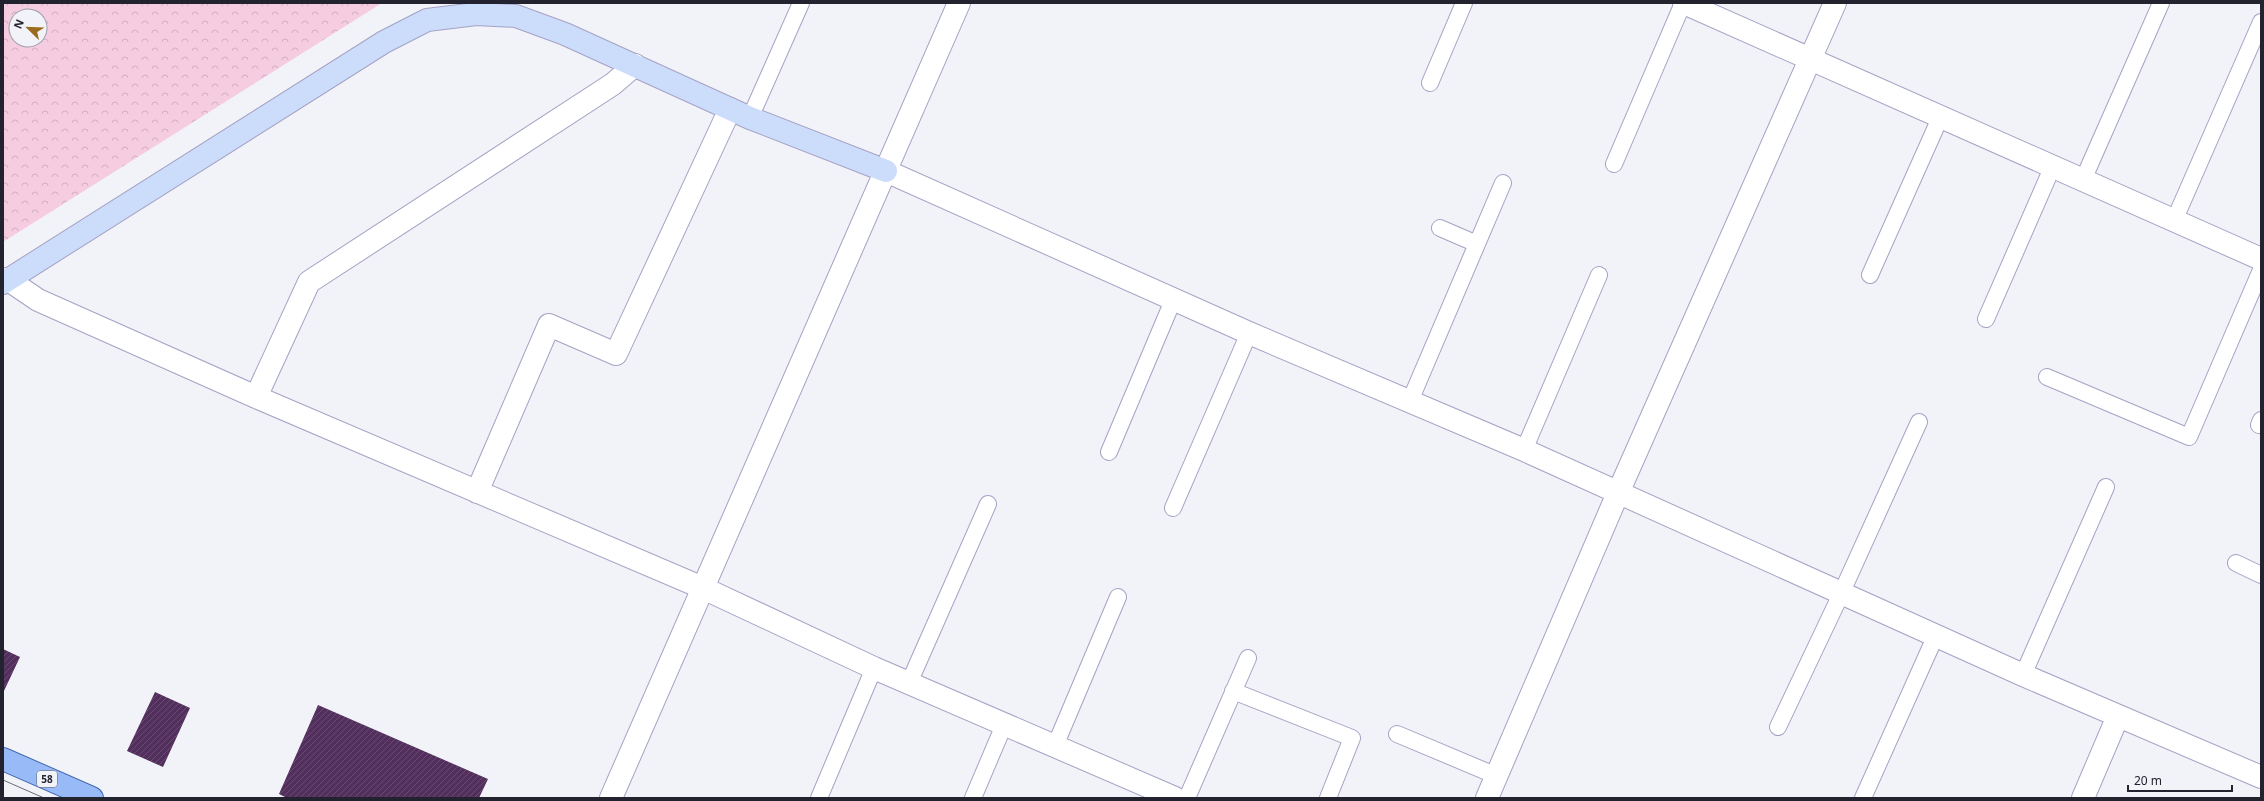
<svg xmlns="http://www.w3.org/2000/svg" width="2264" height="801" font-family="'Noto Sans',sans-serif">
<defs>
<pattern id="park-crowns" width="20" height="18" patternUnits="userSpaceOnUse"><rect width="20" height="18" fill="#f6cce1"/><path d="M2 6a3 3 0 1 1 6 0M12 15a3 3 0 1 1 6 0" fill="none" stroke="#d3afc1"/></pattern>
<pattern id="building-hatch" width="6" height="6" patternUnits="userSpaceOnUse"><rect width="6" height="6" fill="#532f5d"/><path d="M-1 1l2-2M0 6l6-6M5 7l2-2" fill="none" stroke="#684b71"/></pattern>
</defs>
<rect width="100%" height="100%" fill="#f2f2f9"/>
<path fill="url(#park-crowns)" fill-rule="evenodd" d="M3,3H382L3,242ZM16,16H40V40H16Z"/>
<path fill="url(#building-hatch)" d="M3,649L20,657L3,693Z
M155,692L190,708L163,767L127,751Z
M318,705L488,779L479,798H287L279,794Z"/>
<g fill="none" stroke-linecap="round" stroke-linejoin="round">
<defs>
<path id="lane" d="M1430,83L1464,3
M750,118L801,3
M1614,164L1683,3
M2083,180L2161,3
M2174,221L2261,22
M1440,228L1477,244
M1870,275L1940,118
M1986,319L2052,168
M2047,377L2189,437L2261,270
M1410,401L1503,183
M2259,425L2261,420
M1524,450L1599,275
M1109,452L1174,298
M1173,508L1249,333
M2236,563L2261,575
M2023,675L2106,487
M909,683L988,504
M1233,691L1352,738L1328,798
M1778,727L1841,594L1919,422
M1397,734L1497,776
M1055,746L1118,597
M819,798L874,668
M973,798L1004,725
M1187,798L1248,658
M1863,798L1936,635"/>
<path id="street" d="M1684,3L2261,259
M886,171L1249,333L1524,450L2023,675L2261,777
M7,279L38,300L256,397L703,588L874,668L1175,798
M256,397L309,282L613,84L635,65
M477,492L549,325L616,354L730,109
M611,798L959,3
M1487,798L1618,493L1835,3
M2083,798L2118,716"/>
<path id="secondary" d="M3,283L384,42L427,20L476,14L516,16L565,34L750,118L886,171"/>
<path id="primary" d="M3,759L92,798"/>
</defs>
<use href="#lane" stroke="#a5a2c4" stroke-width="18"/>
<use href="#street" stroke="#a5a2c4" stroke-width="24"/>
<use href="#secondary" stroke="#a5a2c4" stroke-width="24"/>
<use href="#primary" stroke="#4368ae" stroke-width="24"/>
<use href="#lane" stroke="#fff" stroke-width="16"/>
<use href="#street" stroke="#fff" stroke-width="22"/>
<use href="#secondary" stroke="#ccddfb" stroke-width="22"/>
<use href="#primary" stroke="#98bbf8" stroke-width="22"/>
<path stroke="#6c6b76" stroke-width="1" d="M3,780L44,798"/>
</g>
<g text-anchor="middle" stroke-width="4" stroke-linejoin="round" paint-order="stroke">
<rect fill="#f2f2f9" stroke="#61606c" stroke-width="1" x="37" y="771" width="20" height="16" rx="3"/>
<g font-size="10" font-weight="bold" fill="#23222f">
<text x="47" y="783">58</text>
</g>
</g>
<rect width="2264" height="801" fill="none" stroke="#23222f" stroke-width="8"/>
<g transform="translate(28 28) rotate(293)"><circle r="19" fill="#f2f2f9" stroke="#9f9fa8"/>
<path d="M0-3L7 15L0 10L-7 15Z" fill="#9b6b1e"/>
<text y="-6" font-size="11" font-weight="bold" text-anchor="middle" fill="#23222f">N</text>
</g>
<path d="M2128 785v6h104v-6" fill="none" stroke="#23222f" stroke-width="2"/>
<text x="2134" y="785" font-size="12" fill="#23222f" stroke="#f2f2f9" stroke-width="3" paint-order="stroke">20 m</text>
</svg>
